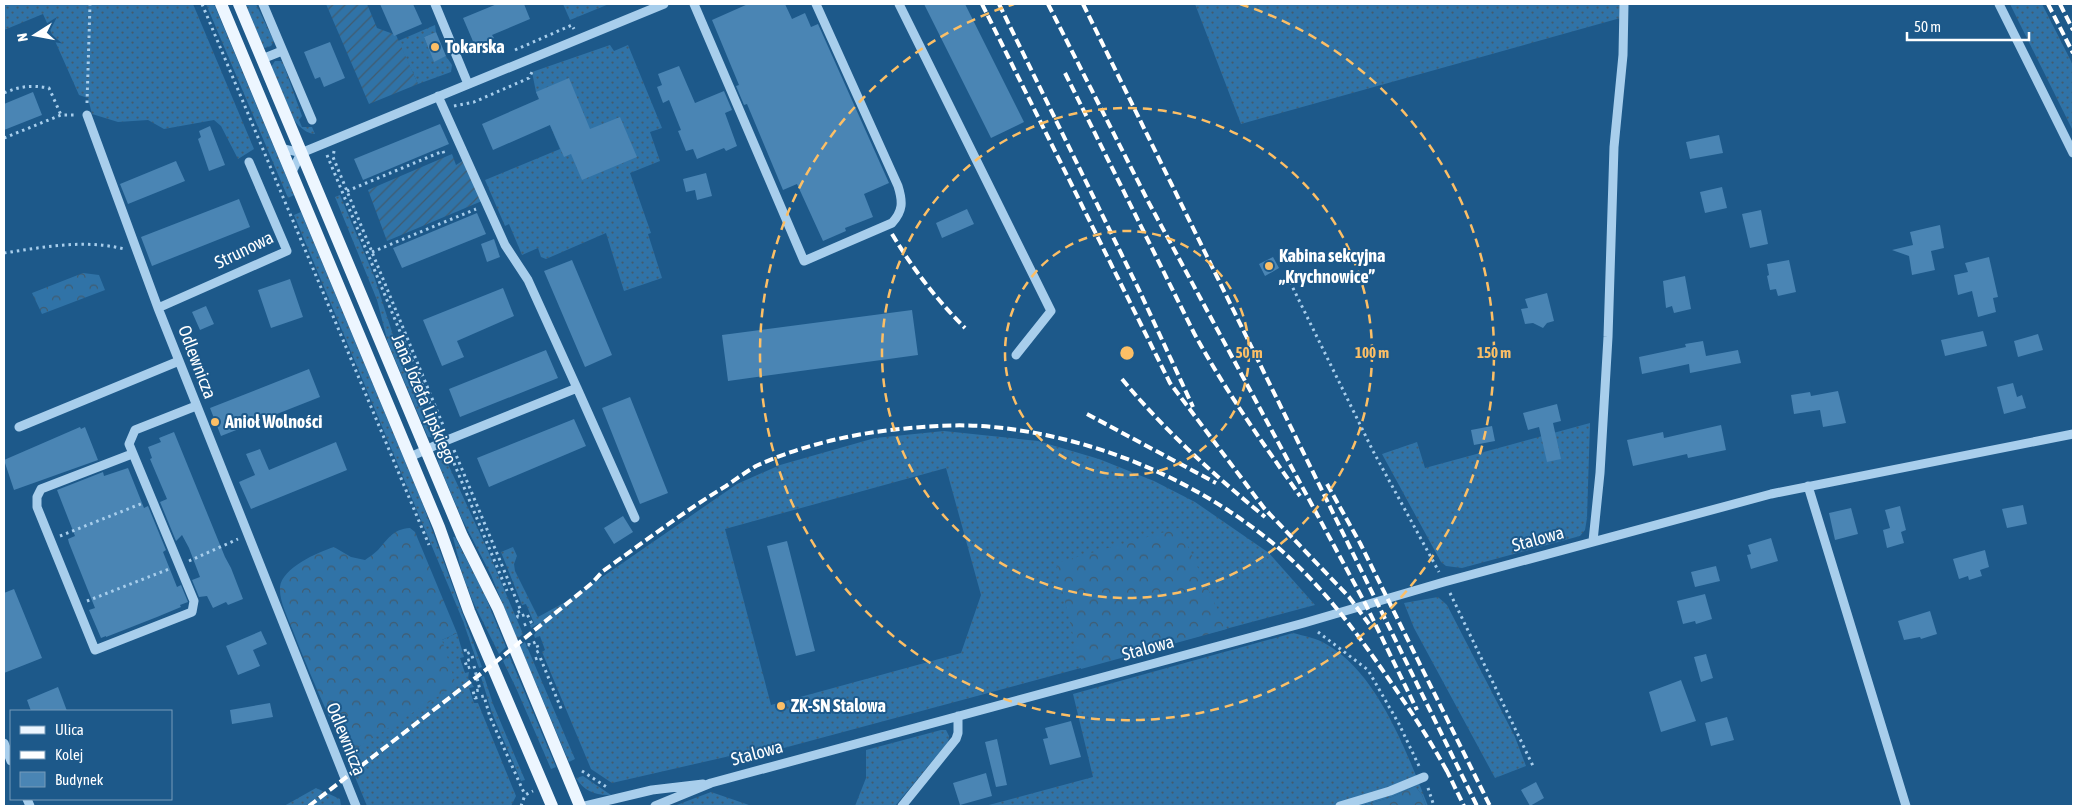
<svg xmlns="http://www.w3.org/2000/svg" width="2077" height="810" font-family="'Asap Condensed',sans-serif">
<defs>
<pattern id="grass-dots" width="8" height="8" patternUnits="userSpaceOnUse" patternTransform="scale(1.25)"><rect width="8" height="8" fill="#3073a7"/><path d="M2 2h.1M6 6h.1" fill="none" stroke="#415c70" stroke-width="1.8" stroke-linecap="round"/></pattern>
<pattern id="forest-crowns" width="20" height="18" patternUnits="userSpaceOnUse" patternTransform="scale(1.25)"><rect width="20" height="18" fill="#3073a7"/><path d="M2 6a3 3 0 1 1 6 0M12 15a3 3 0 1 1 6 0" fill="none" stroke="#415c70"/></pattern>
<pattern id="garden-furrows" width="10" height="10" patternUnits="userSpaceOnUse" patternTransform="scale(1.25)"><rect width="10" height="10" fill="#3073a7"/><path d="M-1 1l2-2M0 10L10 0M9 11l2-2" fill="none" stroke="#415c70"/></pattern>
</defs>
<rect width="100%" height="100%" fill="#1d598a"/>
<path fill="url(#grass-dots)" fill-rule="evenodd" d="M4,4H193L254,149L238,159L221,126L214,120L164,129L148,120L118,122L92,114L88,98L79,95L43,14L4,30Z
M206,4H214L294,195L288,198Z
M245,4H256L274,41L271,46L265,48L263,46Z
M563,4H609L570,20Z
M1195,4H1621L1624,17L1241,124Z
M2010,4H2042L2073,65V131Z
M435,25L436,32L424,37L434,61L446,56L452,65L451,72L418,84L398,41Z
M610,45L614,51L628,45L662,128L650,132L660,161L630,173L651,233L648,234L662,278L624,291L606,233L546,259L541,257L538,248L522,255L509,224L505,226L485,180L560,149L536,92L532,72Z
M275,61H281L283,63L302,116L299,120L302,127H312L315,134C290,132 280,88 271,67Z
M340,195L374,276L394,338L436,438L428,437L388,343L377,300L335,197Z
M301,212L422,502L482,667L479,668L463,621L294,215Z
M1590,423L1587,518L1585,530L1580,536L1462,568L1446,566L1441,562L1382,454L1417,442L1425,468Z
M944,431L1038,441L1099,459L1154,481L1195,502L1269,553L1315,605L780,749L769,747L612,783L591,769L542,652L545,650L540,636L535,638L534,635L540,628L538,624L531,628L530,625L534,623L526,604L522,605L501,552L513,547L517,556L514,564L515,571L538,617L569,600L737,484L780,465L875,438ZM946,468L981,595L961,653L771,705L725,529Z
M442,451L488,551L523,634L517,639L491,575L462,519L439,465L437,455Z
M453,537H455L484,593L506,647L499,654L473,602L462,573Z
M1438,597L1447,605L1515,737L1526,766L1495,778L1414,628L1404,603Z
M457,633L464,657L460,658L465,673L469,672L468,678L474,687L469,688L474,703H478L516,796L511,806H367L346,755L360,746L442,640Z
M1293,633C1304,636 1317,638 1326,644C1378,673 1407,753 1428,806H1426L1422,795L1415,786L1392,797L1361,806H985L1093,777L1073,694Z
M525,642L575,759L569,762L520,646Z
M509,655L556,767L551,769L516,688L503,661Z
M484,676L493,704L525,780L521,781L492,713L481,677Z
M941,730H946L949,736L948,742L895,806H855L866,778V750Z
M583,776L611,795C596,796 584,791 576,778Z
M316,788L340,799L341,806H284Z
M711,792L749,805V806H674Z"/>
<path fill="url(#forest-crowns)" d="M83,273L99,275L105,290L42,314L32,293Z
M410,528L415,532L457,633L442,640L456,685L346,755C328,714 309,673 293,631C288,618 279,601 280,587C282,568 318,552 334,547L351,557L365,560C369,557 374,554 378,550C388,539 393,529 410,528Z
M1179,528L1227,629L1081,669L1056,563Z
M1415,786L1422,795L1426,806H1361L1392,797Z"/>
<path fill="url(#garden-furrows)" d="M326,4H367L377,28L396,35L418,84L369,104Z
M452,154L456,165L464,160L482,201L387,241L368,190Z"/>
<path fill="#4a85b4" d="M380,4H413L422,24L394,36Z
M497,4H524L530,19L492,35L494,38L475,46L463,18Z
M748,4H785L792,19L805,13L811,27L818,24L889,183L864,194L873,217L845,228L846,231L823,241L797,184L783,190L747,104L744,105L736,86L739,85L712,20Z
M924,4H965L1024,122L991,138Z
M436,32L446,56L434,62L424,37Z
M330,42L345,78L324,87L320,77L315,79L304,52Z
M679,66L695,103L724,91L732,110L725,113L737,146L726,151L724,148L697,159L693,149L686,151L678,131L681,130L669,100L663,103L657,87L662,85L658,74Z
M569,78L590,129L620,117L637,157L582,180L571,154L564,157L550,125L493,150L482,124L539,99L536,92Z
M33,92L42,115L4,130V104Z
M440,124L449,144L363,180L354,159Z
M210,126L225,165L209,171L198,139L201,137L199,131Z
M1719,135L1723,153L1690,159L1686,142Z
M176,161L185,181L128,204L120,184Z
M706,173L712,196L697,200L695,190L686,192L683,179Z
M1722,187L1727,208L1705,213L1700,192Z
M239,199L250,227L152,266L141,237Z
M967,209L974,224L942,238L936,223Z
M1761,210L1768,244L1750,248L1742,214Z
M477,213L486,234L402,268L393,248Z
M1940,225L1944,248L1931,251L1935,270L1912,275L1909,256L1892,250L1913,245L1910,232Z
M494,239L500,257L487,262L481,244Z
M1273,257L1279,268L1265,276L1259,264Z
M1989,257L1998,297L1993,298L1996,312L1978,317L1972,291L1958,295L1954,275L1968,272L1965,263Z
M572,260L612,355L585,367L544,271Z
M1789,260L1796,292L1778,296L1776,289L1770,290L1767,276L1769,275L1767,264Z
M1685,276L1691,309L1674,313L1672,306L1666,308L1663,281Z
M290,279L303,317L271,328L258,290Z
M503,288L514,316L457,341L464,357L442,366L423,320Z
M1547,293L1554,321L1547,323L1543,328L1533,323L1525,324L1521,309L1528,308L1525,299Z
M206,306L214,324L200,330L192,312Z
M912,310L918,355L728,381L722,335Z
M1983,331L1987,346L1945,356L1941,340Z
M2038,334L2043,350L2018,357L2014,341Z
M1703,341L1706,356L1738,350L1741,363L1690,373L1689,364L1642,374L1639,357L1686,347L1685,344Z
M546,350L558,378L460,417L449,389Z
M309,369L320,397L221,436L210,408Z
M2013,383L2017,397L2022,395L2026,408L2004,414L1997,387Z
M1838,391L1846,423L1823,427L1820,410L1794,414L1791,395L1810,392L1811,396Z
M630,397L668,493L640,504L602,408Z
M1557,404L1561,421L1553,423L1561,459L1547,462L1539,427L1528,430L1523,413Z
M574,419L586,446L489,487L477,458Z
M1721,425L1726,450L1688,458L1687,454L1633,466L1627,440L1663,432L1664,438Z
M1492,426L1495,441L1474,445L1471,430Z
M80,427L81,429L85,427L98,460L14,490L4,460Z
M174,432L225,557L231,568L243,599L228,605L226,602L213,608L207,596L199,597L192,580L200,577L189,548L182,535L176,541L160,502L167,499L150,459L152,458L148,447L161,442L159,438Z
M336,442L347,470L251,509L239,482L255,475L246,454L260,449L269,470Z
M128,468L144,508L148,506L166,550L163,552L177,587L181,585L188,602L180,605L181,607L157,617L106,637V636L101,638L89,610L95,608L69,543L68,539L75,536L57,490L103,472L104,476Z
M2023,505L2027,524L2007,528L2002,509Z
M1900,506L1906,530L1901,532L1904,543L1887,548L1883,530L1890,528L1885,510Z
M1851,508L1858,534L1835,540L1829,513Z
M623,516L633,532L614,544L604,528Z
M1771,538L1778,561L1751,569L1747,555L1751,554L1748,545Z
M787,541L815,651L796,656L767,546Z
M1985,550L1989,567L1980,570L1982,576L1969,580L1968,576L1959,579L1953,559Z
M1716,566L1720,581L1695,587L1691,572Z
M14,589L42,658L4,673V593Z
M1705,594L1712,619L1696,624L1695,621L1683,624L1677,601Z
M1930,611L1937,634L1921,639L1920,637L1904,640L1898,621Z
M261,631L267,644L253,650L260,666L238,675L226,646Z
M1706,654L1713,678L1701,682L1694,657Z
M1681,680L1696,721L1661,732L1649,692Z
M58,687L67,711H31L27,700Z
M270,703L273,717L232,724L230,710Z
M1727,717L1734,740L1711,746L1705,723Z
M1071,721L1081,757L1050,765L1043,739L1048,738L1045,728Z
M997,739L1007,785L996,787L985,742Z
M986,773L992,796L960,805L953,783Z
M1536,782L1544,798L1530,806L1521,790Z"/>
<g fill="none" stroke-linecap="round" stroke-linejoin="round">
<path stroke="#a8ceec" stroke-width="3" stroke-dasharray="2.5 4" stroke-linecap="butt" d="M202,4L429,545
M515,50L572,25L574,29
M4,93C20,86 31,85 49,88L61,115
M87,103L90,4
M454,106L474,102L529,78L532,72
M4,138L61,115H77
M334,151L333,157L445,430
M327,155L441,431
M347,191L443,151L445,157
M372,252L476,209
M4,253C44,247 85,239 124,249
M1290,282L1373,451L1439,572
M454,450L521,611L516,613
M449,451L507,591
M60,536L143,503
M189,561L238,539
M1450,593L1533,766
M87,601L169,569
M517,615L518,617L527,614L531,622L522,626V628
M1318,632L1368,670L1399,724L1419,766
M529,643V645L536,642L539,651L533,654
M465,649L466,654L471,652
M472,656L473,659L465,661L467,668L474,666L480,690L473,691L475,698L484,696L490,717L525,795
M535,659L540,657L562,711
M582,771L608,788
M1428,788L1434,806
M521,806L525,795L533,791"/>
<path stroke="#a8ceec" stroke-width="9" d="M263,4L312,120
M435,4L468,84
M694,4L804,261L892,223C903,211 903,202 898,186L816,4
M899,4L1051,311L1016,355
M1999,4L2073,153
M262,59L282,51
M87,115L158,308L356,806
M281,148L301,153L664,4
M291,174L301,153
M158,308L287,251L249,162
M577,388L635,518
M19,427L179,361
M132,454L41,489L37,497V507L95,650L192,612L194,601L129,444L135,430L196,406
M410,457L445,441L577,388L528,280L505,245L438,96
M1808,486L1906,806
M1593,541L1600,473L1608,337L1614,147L1623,55L1624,4
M4,743L11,761
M27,799L30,806
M585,806L652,790L703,784
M655,806L711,783L1304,623L1444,582L1771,494L2073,434
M902,806L956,739L958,733V716
M1340,806L1390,791L1424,777"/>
<path stroke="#edf6ff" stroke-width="12" d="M221,4L439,527L469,611L552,806
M239,4L462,536L498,608L580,806"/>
<path stroke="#fff" stroke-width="4" stroke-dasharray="9 4" stroke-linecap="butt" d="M982,4L1170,383L1264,508L1349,597L1369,624
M999,4L1140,292L1193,407
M1048,4L1149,203L1366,605L1417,710
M1083,4L1477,806
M2048,4L2073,53
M2060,4L2073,30
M1065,73L1194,333C1225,390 1262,442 1300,496
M892,234C913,269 936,299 965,328
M1122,379C1165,431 1213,474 1265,517
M1087,414L1216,483
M1327,484L1360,543L1490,806
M1446,769L1464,806
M309,806L492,665L592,583L603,571C644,542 683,512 726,486C736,479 746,472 756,466C793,449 835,438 875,432C914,427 954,423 993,427C1095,437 1197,480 1275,545C1320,583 1355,630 1388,678C1410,710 1431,741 1449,775"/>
</g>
<g fill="none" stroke="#fcbf66" stroke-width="2.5" stroke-dasharray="9 6">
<circle cx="1127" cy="353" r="122"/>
<circle cx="1127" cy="353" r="245"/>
<path d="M1240 4A367 367 0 1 1 1014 4"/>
</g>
<g fill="#fcbf66" stroke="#1d598a" stroke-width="2">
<circle cx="435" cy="47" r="5"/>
<circle cx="1269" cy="266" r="5"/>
<circle cx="215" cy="422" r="5"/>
<circle cx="781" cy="706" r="5"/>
</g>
<g text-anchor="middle" stroke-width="4" stroke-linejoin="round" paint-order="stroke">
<g font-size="18" font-weight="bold" fill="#fff" stroke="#1d598a" text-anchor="start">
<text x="445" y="53">Tokarska</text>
<text x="1279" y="262">Kabina sekcyjna<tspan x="1279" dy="21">„Krychnowice”</tspan></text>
<text x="225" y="428">Anioł Wolności</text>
<text x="791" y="712">ZK-SN Stalowa</text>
</g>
<g font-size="18" fill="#fff" stroke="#1d598a">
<text transform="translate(244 250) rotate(-26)" y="6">Strunowa</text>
<text transform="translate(197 362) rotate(69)" y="6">Odlewnicza</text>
<text transform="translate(424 399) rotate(67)" y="6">Jana Józefa Lipskiego</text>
<text transform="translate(1538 539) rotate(-15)" y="6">Stalowa</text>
<text transform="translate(1148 648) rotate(-15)" y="6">Stalowa</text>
<text transform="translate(346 739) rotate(68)" y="6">Odlewnicza</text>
<text transform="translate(757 753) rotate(-15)" y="6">Stalowa</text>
</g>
</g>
<circle cx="1127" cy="353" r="8" fill="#fcbf66" stroke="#1d598a" stroke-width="2.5"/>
<g font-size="15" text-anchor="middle" font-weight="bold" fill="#fcbf66" stroke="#1d598a" stroke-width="4" stroke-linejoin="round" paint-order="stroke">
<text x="1249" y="358">50 m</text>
<text x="1372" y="358">100 m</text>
<text x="1494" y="358">150 m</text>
</g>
<rect width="2077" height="810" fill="none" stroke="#ffffff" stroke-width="10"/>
<rect x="10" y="710" width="162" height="90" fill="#1d598a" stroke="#779bb9"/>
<rect x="20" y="726" width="25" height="8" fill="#edf6ff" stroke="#779bb9"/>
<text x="55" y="735" font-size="15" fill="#ffffff">Ulica</text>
<rect x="20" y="751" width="25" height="8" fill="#ffffff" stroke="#779bb9"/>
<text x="55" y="760" font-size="15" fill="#ffffff">Kolej</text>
<rect x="20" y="772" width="25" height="15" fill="#4a85b4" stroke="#779bb9"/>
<text x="55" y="785" font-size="15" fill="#ffffff">Budynek</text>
<g transform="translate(35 35) rotate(259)" stroke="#1d598a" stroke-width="4" paint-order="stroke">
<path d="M0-4L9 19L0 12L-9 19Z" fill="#ffffff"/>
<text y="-8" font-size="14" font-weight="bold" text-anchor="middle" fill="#ffffff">N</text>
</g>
<path d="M1907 32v8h122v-8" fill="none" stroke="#ffffff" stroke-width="2.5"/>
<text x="1914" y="32" font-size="15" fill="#ffffff" stroke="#1d598a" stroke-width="4" paint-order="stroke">50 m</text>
</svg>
